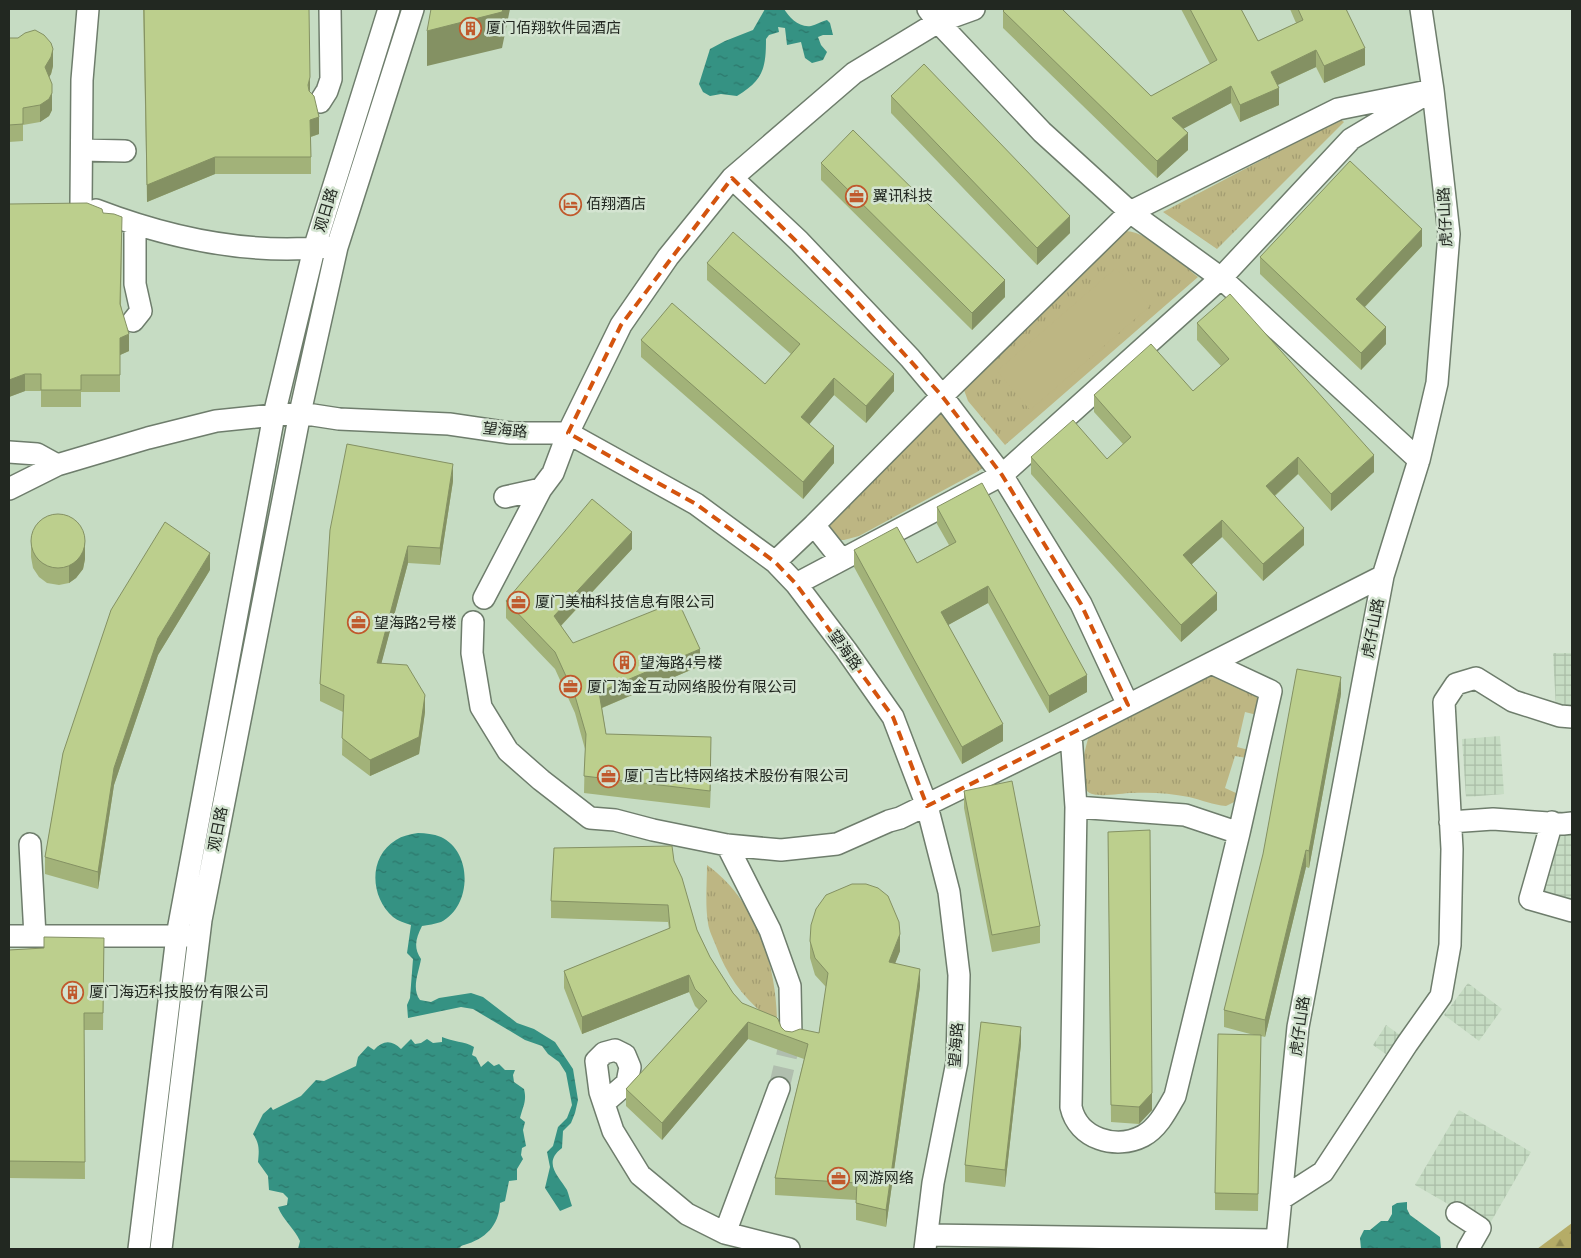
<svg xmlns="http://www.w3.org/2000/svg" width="1581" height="1258" font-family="'Source Serif 4','Noto Sans SC',serif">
<defs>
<pattern id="industrial-grid" width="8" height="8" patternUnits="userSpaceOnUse" patternTransform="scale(1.25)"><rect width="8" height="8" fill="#c6dcc3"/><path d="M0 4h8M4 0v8" fill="none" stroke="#aabda7"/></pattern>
<pattern id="grass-tufts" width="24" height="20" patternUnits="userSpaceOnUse" patternTransform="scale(1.25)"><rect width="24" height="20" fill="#bdb683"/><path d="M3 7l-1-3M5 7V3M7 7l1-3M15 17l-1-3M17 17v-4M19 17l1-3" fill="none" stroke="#a29c71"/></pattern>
<pattern id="forest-firs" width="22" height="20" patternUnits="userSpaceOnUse" patternTransform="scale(1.25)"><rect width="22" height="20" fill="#b5ac67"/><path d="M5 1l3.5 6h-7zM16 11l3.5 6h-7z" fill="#938c54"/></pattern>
<pattern id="water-ripples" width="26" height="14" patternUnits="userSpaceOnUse" patternTransform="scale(1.25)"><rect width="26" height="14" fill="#359283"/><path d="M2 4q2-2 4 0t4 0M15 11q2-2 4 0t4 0" fill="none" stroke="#2c776b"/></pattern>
</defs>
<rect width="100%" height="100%" fill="#d4e4d1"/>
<path fill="#c6dcc3" d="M9,9H1416L1439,235L1433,361L1266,1249H9Z"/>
<path fill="url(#industrial-grid)" d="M1553,653H1572V708L1556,709Z
M1500,736L1504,794L1466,797L1462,739Z
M1563,824L1572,827V904L1540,893Z
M1468,983L1502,1009L1479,1041L1444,1015Z
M1386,1025L1400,1035L1387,1055L1373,1045Z
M1459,1110L1531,1152L1488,1227L1415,1185Z"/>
<path fill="url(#grass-tufts)" d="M1340,119L1344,122L1217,249L1163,212Z
M1125,231C1147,231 1181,263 1198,277L1005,445L968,401L964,390L968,382Z
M940,408L984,467L977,472L859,536L844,540H836L829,528V521Z
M1210,674L1258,696L1259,704L1257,715L1245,712L1237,747L1249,750L1247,758L1235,756L1225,788L1236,793V801L1226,806C1213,805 1202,800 1189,797C1170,793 1151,792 1132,793C1121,793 1094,799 1087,791C1076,778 1086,746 1090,732Z
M707,865C756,900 777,965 777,1024C748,1004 728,979 716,946C713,938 709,931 708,923C705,904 707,884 707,865Z"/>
<path fill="url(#forest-firs)" d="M1572,1223V1249H1537Z"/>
<path fill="#bdb683" d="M1116,268L1150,306L1030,410L997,371Z"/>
<path fill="url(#water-ripples)" d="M765,9H784C789,17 799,28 811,26C816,25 822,21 827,20L830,23L833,35H823L818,37L821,45L827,52L823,60L812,63L805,58L801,42L787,45L785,28L778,27L779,32L769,35L766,39C766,69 763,80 737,96L721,94L710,96L703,92L699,84L710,49L725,41L753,30Z
M418,833C426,833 433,834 441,837C473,852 472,906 441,922C435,924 428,925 422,926C416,938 413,947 421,959C419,972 411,988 420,1000L431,1002L439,998L471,993L483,997L517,1023L534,1029L555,1042L573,1069L578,1100L575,1113L571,1123L563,1131L562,1148C542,1163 559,1176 567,1190C569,1195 570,1201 572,1206L560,1211L545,1188L550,1167L547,1152L553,1146L558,1127L567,1118L572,1105L566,1073L559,1062L548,1054L542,1046L525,1040L473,1009L461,1007L408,1018L407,1005L410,998L413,959L407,953L411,925C405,923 398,921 393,917C370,897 368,857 396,840C402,836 410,834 418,833Z
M442,1037C453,1042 464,1041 474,1047L472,1055L476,1057L481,1067L488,1061L494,1066L499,1064L505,1070H515L513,1075L514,1082L524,1089C527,1101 523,1106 520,1118L525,1122L523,1130L526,1146L522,1148L521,1155L523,1159L517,1169V1180L509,1181L505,1201L500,1203C499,1226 485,1239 464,1245C457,1247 464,1247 457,1248C451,1249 447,1247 441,1249H298L300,1241C294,1228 283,1220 278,1207L287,1205L288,1198L283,1193L269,1190L268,1176L258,1162C259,1151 260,1144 253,1134L263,1114L271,1107L273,1110L301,1096L316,1080L324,1081L356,1066L358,1057L368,1046L374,1050C383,1040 392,1040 401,1049L411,1039L415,1044L421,1043L427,1039L433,1043L442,1042Z
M1407,1202V1209L1410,1215L1440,1237L1441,1249H1361L1360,1238L1364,1230H1370L1381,1221H1388L1392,1214V1206L1397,1203Z"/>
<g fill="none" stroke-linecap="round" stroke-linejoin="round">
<path stroke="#b0beae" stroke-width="21" stroke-dasharray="21 11" stroke-linecap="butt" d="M779,1088L791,1037"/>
<defs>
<path id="minor" d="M928,9L938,22L1042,132L1130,212L1221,278L1419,460
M320,102L327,91L331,79L330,9
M82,150L125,151
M732,178L799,241L910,358L942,396L1002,475L1081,604L1128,705
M81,205L82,80L88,9
M96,210C169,238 248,255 327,247
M133,321L141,311L135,284V225
M9,452L37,454L57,465
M9,489L57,465L148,438L216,421L274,415L300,413L339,419L449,424L511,433H568L696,504L775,562L796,584L846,650L893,717L927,806L949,892L959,975L957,1062L933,1183L925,1249
M505,497L541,489
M814,525L841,559
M775,562L814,525L942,396L1130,212L1338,109L1433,90
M796,584L1002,475L1221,278L1351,139L1418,99
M484,598L541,489L553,473L568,433L621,325L668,257L732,178L854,73L938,22L974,9
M473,622L472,653L481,707L508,751L541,780L590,818L615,820L653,830L727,845L781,850L837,844L889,821L900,818L1071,734L1383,576
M1071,734L1076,807L1185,815L1239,833L1271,691L1211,663
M1076,807L1071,1107C1078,1139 1116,1150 1143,1136C1158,1128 1167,1110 1175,1096L1239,833
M1450,822L1493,819L1563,824L1572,823
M1552,822L1530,899L1572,911
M30,844L35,936
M727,845L770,930L790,986L791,1037
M9,936H191
M604,1103L627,1083L630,1067L625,1055L615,1050L604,1053L596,1061L600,1092L613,1131L640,1175L687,1214L725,1233L789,1249
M1281,1199L1323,1172L1407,1044L1441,996L1450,945L1452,849L1444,702L1456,684L1476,678L1513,701L1560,716L1572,717
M1457,1213L1480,1228L1468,1249
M725,1233L779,1088
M927,1235L1276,1240
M139,1249L177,936L274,415L314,249L389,9
M161,1249L201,920L300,413L337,247L413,9
M1276,1249L1298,1027L1383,576L1419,460L1437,383L1449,234L1433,90L1421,9"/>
</defs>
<use href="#minor" stroke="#6e7d6c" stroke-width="24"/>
<use href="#minor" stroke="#fff" stroke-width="21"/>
</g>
<path fill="#a2b279" d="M143,9L310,92L319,134L311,137V174H215L147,202Z
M1181,9H1241L1258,41L1296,23L1290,9H1346L1365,65L1324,83L1316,67L1278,85L1279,105L1240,122L1231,103L1183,128L1188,150L1157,178L1003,28V11L1151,96L1210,64Z
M9,38H18L53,66L51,74L49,77L52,101V110L49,116L40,122L23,125V141L9,142Z
M891,96L1070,233L1037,265L891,113Z
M821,163L1005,297L972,330L821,180Z
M9,204L103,213L122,234L121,305L129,351L120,355V392H81V407H41V391H25L9,397Z
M1422,246L1365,307L1386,344L1361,370L1260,274V257Z
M707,263L894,391L866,423L834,395L809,424L834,463L803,499L641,357V340L765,384L791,354L707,280Z
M1197,323L1374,472L1331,511L1298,474L1275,496L1304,545L1263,581L1222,537L1192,564L1217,610L1181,642L1031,474V457L1107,459L1123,444L1094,412V395L1193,391L1221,366L1197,340Z
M347,444L453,481L440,565L408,563L381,664L425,712L419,754L370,776L342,755L343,712L320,701V684Z
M937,507L1087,692L1049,713L988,603L948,625L1003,741L962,764L854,567V550L917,563L949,545L937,524Z
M31,540L85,559L83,569L76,578L69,583L59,585L47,583L39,577L33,568L31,557Z
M632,549L561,626L573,643L700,666L602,708L606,734L711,754L710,808L584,793L585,749L575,713L555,669L506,618V601Z
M210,570L158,655L114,785L98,889L45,874V857L63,753Z
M1341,694L1309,868L1306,867L1265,1037L1261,1036L1258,1211L1215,1210V1193L1254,1035L1224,1027V1010Z
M964,791L1040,926V943L992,952L964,808Z
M1108,832L1152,1110L1139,1124L1111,1122Z
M674,861L697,930L710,957L733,993L742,1003L781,1027L785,1031L792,1032L819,1033L826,987L815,975L810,958V941L900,951L895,963L920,986L886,1227L856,1220V1200L775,1195V1178L804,1059L748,1039L662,1140L626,1106V1089L699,1010L695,1006L689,992L582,1034L564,988V971L669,929L668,922L551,918V901Z
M104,938L103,1030H84L85,1179L9,1178V950L44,948Z
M1021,1044L1005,1187L965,1182V1165Z"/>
<path fill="#849163" d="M503,9H510L502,48L427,66V31Z
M1365,48V65L1324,83V66Z
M53,49V66L51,74L45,84V67Z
M1316,50V67L1271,88V72Z
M310,77V94L308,85Z
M52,84V110L49,116L40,122V105Z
M1231,86V103L1172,135V118Z
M1279,88V105L1240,122V105Z
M319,117V134L310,137V120Z
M1188,133V150L1157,178V161Z
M215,157V174L147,202V185Z
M1070,216V233L1037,265V248Z
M1422,229V246L1356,316V299Z
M1005,280V297L972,330V313Z
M1386,327V344L1361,370V353Z
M129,334V351L120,355V392V338Z
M25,374V391L9,397V380Z
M894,374V391L866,423V406Z
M834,378V395L801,434V417Z
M834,446V463L803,499V482Z
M1374,455V472L1331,511V494Z
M1298,457V474L1266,503V486Z
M453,464V481L440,565V548Z
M1222,520V537L1183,572V555Z
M1304,528V545L1263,581V564Z
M632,532V549L554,633V616Z
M85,542V559L83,569L76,578L69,583V566Z
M408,546V563L377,680V663Z
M210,553V570L158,655L114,785L98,889V872L114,768L158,638Z
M988,586V603L941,629V612Z
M1217,593V610L1181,642V625Z
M700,649V666L599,709V692Z
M1087,675V692L1049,713V696Z
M1341,677V694L1309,868V851Z
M425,695V712L419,754L370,776V760Z
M1003,724V741L962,764V747Z
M711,737V754L710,808V791Z
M1306,850V867L1265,1037V1020Z
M900,934V951L889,979V962Z
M920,969V986L886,1227V1210Z
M689,975V992L582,1034V1017Z
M748,1022V1039L662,1140V1123Z
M1021,1027V1044L1005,1187V1170Z
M1152,1093V1110L1139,1124V1107Z"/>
<path fill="#bccf8d" stroke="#849163" d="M144,9H309L310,77L308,85L309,91L314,96L319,117L310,120L311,157H215L147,185Z
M431,9H503L502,12L427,31Z
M1005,9H1062L1151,96L1217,60L1190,9H1241L1258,41L1303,20L1298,9H1346L1365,48L1324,66L1316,50L1271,72L1279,88L1240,105L1231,86L1172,118L1188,133L1157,161L1003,11Z
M35,30L44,35L51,43L53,49L51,57L45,67L52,84V93L49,99L40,105L23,108V124L9,125V38H18L25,33Z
M924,64L1070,216L1037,248L891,96Z
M853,130L1005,280L972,313L821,163Z
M1350,161L1422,229L1356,299L1386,327L1361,353L1260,257Z
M87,203L102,209L103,213L114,214L122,217L120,304L129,334L120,338V375H81V390H41V374H25L9,380V204Z
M733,232L894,374L866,406L834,378L801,417L834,446L803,482L641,340L672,303L765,384L800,344L707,263Z
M1230,294L1374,455L1331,494L1298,457L1266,486L1304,528L1263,564L1222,520L1183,555L1217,593L1181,625L1031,457L1073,420L1107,459L1131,437L1094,395L1151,344L1193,391L1229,359L1197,323Z
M347,444L453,464L440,548L408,546L377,663L407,665L425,695L419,737L370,760L342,738L344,695L320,684L330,530Z
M982,483L1087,675L1049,696L988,586L941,612L1003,724L962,747L854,550L897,527L917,563L956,542L937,507Z
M592,499L632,532L554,616L573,643L678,601L700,649L599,692L606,734L711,737L710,791L584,776L586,734L575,696L555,652L506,601Z
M31 541a27 27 0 1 1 54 0a27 27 0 1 1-54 0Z
M165,522L210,553L158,638L114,768L98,872L45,857L63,753L111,610Z
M1297,669L1341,677L1309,851L1306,850L1265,1020L1224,1010L1263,854Z
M1012,781L1040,926L992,935L964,791Z
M1150,830L1152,1093L1139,1107L1111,1105L1108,832Z
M672,846L674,861L682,878L697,930L710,957L733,993L742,1003L776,1017L778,1019L781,1027L785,1031L792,1032L800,1029L819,1033L828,973L815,958L810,941L811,925L816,909L826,895L852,884H866L878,888L888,896L899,922L900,934L889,962L920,969L886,1210L856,1203L857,1183L775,1178L808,1044L748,1022L662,1123L626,1089L707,1001L695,989L689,975L582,1017L564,971L670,928L668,905L551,901L554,848Z
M44,937L104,938L103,1013H84L85,1162L9,1161V950L44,948Z
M981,1022L1021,1027L1005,1170L965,1165Z
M1218,1034L1261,1035L1258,1194L1215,1193Z"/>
<path fill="none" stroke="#d4540e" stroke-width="4" stroke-dasharray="10 6" stroke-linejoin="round" d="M732,178L851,295L942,396L1002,475L1081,604L1128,705L927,806L893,717L796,584L775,562L696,504L568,433L621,325Z"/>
<defs>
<symbol id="building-ring" viewBox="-11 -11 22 22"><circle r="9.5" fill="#d4e4d1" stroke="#c0592c" stroke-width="1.5"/><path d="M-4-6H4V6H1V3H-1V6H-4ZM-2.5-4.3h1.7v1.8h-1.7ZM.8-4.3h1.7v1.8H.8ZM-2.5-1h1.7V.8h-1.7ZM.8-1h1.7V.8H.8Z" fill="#c0592c"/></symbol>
<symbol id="office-ring" viewBox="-11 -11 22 22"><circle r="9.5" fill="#d4e4d1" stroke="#c0592c" stroke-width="1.5"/><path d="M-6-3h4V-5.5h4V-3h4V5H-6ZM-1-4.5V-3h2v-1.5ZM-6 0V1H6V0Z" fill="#c0592c"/></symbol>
<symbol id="hotel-ring" viewBox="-11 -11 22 22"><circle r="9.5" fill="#d4e4d1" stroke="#c0592c" stroke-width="1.5"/><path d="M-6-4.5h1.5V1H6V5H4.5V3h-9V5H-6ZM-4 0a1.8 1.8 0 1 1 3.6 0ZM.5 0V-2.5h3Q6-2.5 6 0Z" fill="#c0592c"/></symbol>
</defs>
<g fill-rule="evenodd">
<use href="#building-ring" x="458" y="16" width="25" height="25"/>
<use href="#office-ring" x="844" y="184" width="25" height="25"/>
<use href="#hotel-ring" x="558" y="192" width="25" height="25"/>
<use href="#office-ring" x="506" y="590" width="25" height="25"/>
<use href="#office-ring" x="346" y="610" width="25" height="25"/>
<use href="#building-ring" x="612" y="650" width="25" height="25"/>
<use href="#office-ring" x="558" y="674" width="25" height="25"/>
<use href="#office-ring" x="596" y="764" width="25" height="25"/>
<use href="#building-ring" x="60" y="980" width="25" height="25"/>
<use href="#office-ring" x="826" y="1166" width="25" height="25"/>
</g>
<g text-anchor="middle" stroke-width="5" stroke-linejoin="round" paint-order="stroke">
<g font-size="15" fill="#222821" stroke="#d4e4d1" text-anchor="start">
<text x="486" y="33">厦门佰翔软件园酒店</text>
<text x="873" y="201">翼讯科技</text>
<text x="586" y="209">佰翔酒店</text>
<text x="535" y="607">厦门美柚科技信息有限公司</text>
<text x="374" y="628">望海路2号楼</text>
<text x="640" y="668">望海路4号楼</text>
<text x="587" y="692">厦门淘金互动网络股份有限公司</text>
<text x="624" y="781">厦门吉比特网络技术股份有限公司</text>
<text x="89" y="997">厦门海迈科技股份有限公司</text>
<text x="854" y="1183">网游网络</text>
</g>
<g font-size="15" fill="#222821" stroke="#d4e4d1">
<text transform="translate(326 210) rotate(-73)" y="5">观日路</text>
<text transform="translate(1445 217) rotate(-93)" y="5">虎仔山路</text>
<text transform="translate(505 430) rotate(5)" y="5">望海路</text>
<text transform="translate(1373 628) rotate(-79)" y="5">虎仔山路</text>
<text transform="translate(845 650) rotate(54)" y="5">望海路</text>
<text transform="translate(218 829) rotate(-79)" y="5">观日路</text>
<text transform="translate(1300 1026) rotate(-82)" y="5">虎仔山路</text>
<text transform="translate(956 1045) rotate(-86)" y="5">望海路</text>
</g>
</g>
<rect width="1581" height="1258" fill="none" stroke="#222821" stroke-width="20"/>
</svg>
